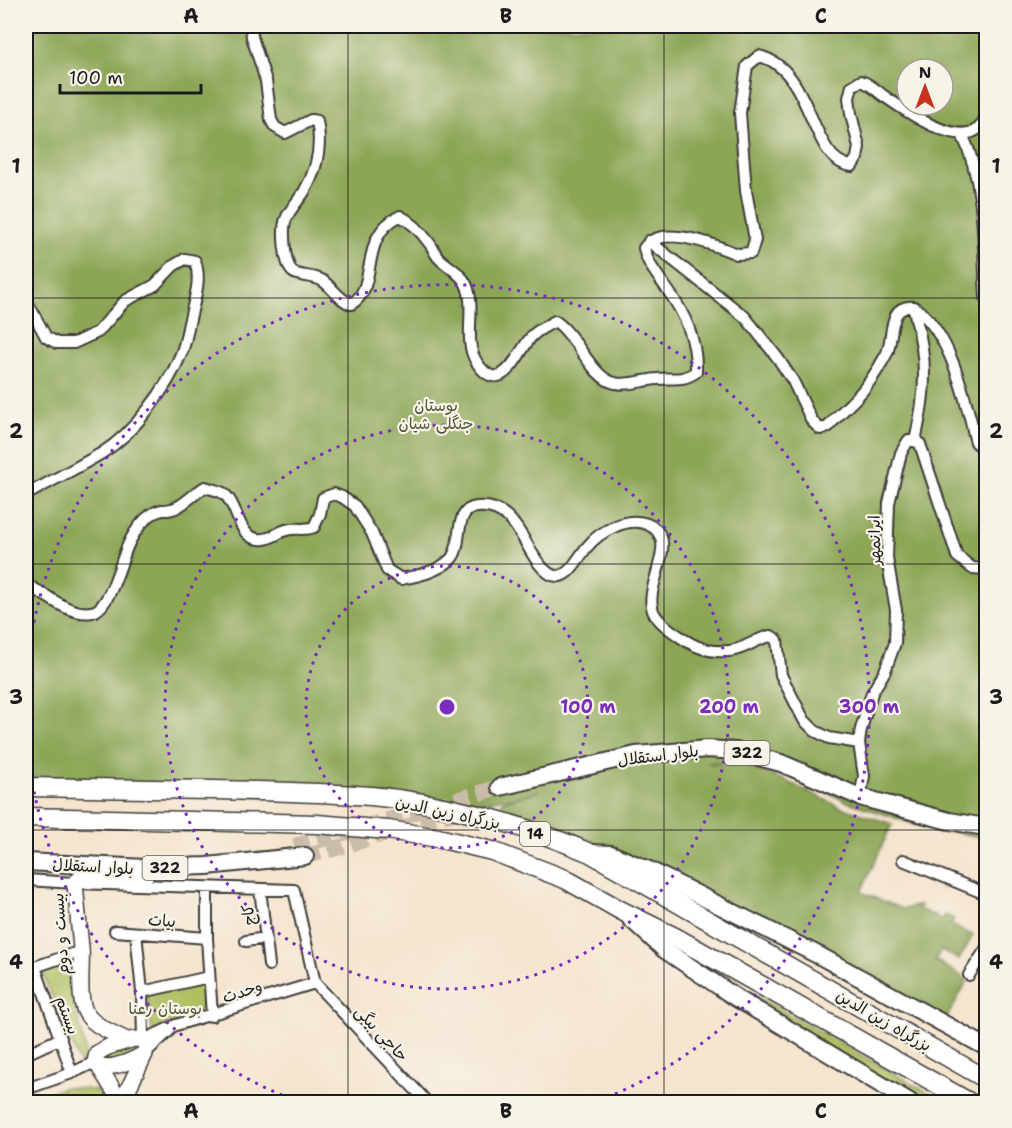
<svg xmlns="http://www.w3.org/2000/svg" width="1012" height="1128" font-family="'Shantell Sans','Playpen Sans Arabic',sans-serif">
<rect width="100%" height="100%" fill="#f7f3e8"/>
<filter id="ink" filterUnits="userSpaceOnUse"><feTurbulence type="fractalNoise" baseFrequency=".0167" numOctaves="2"/><feDisplacementMap in="SourceGraphic" scale="12" xChannelSelector="R" yChannelSelector="G"/><feConvolveMatrix kernelMatrix="1 2 1 2 8 2 1 2 1" color-interpolation-filters="sRGB"/></filter>
<filter id="wash" filterUnits="userSpaceOnUse"><feTurbulence type="fractalNoise" baseFrequency=".008" numOctaves="4" result="noise"/><feDisplacementMap in="SourceGraphic" scale="24" xChannelSelector="R" yChannelSelector="G"/><feGaussianBlur stdDeviation="1.35" result="paint"/><feColorMatrix in="noise" values="0 0 0 0 0 0 0 0 0 0 0 0 0 0 0 0 0 1.4 0 .05"/><feComposite in="paint" operator="in"/></filter>
<g filter="url(#wash)">
<rect width="100%" height="100%" fill="#f5e4ce"/>
<path fill="#b0bf61" stroke="#666e3e" stroke-width="1.5" d="M667,945L912,1084L946,1102H914Z
M67,966L87,1059L80,1064L42,973Z
M204,983L202,1008L198,1014L152,1031L147,995Z
M133,1042L141,1049L109,1065L99,1057Z
M65,1087L111,1092L108,1102H26Z"/>
<path fill="#8ca657" stroke="#54613a" stroke-width="1.5" fill-rule="evenodd" d="M26,26H986V838L917,825L848,802L778,770L724,762L707,763L752,768L784,780L840,807L892,824L861,892L903,909L921,905L919,909L942,920L945,915L954,919L951,925L973,935L959,960L941,950L935,960L968,980L946,1019L624,854L557,827L491,808L502,805V802L539,791L503,800L502,798L453,812L389,801L26,788ZM907,69H943V105H907Z"/>
</g>
<g filter="url(#ink)">
<g fill="none" stroke-linecap="round" stroke-linejoin="round">
<path stroke="#cabcaa" stroke-width="16" stroke-dasharray="16 8" stroke-linecap="butt" d="M294,846L320,840L500,787
M305,856L333,849L456,812"/>
<defs>
<path id="minor" d="M251,26L252,37L266,81L271,120L275,127L285,133L311,120L317,121C322,146 317,170 304,192C298,201 290,209 286,219C282,228 284,265 293,272C299,277 314,275 323,281C333,288 339,300 351,304C380,288 357,236 400,216C413,222 422,233 430,244C434,249 435,255 440,259C448,267 461,273 466,284C475,303 467,328 471,348C473,359 486,382 501,375C515,367 522,347 532,336C539,329 547,326 555,321C576,334 592,379 615,383C628,386 644,380 657,379C674,377 681,382 696,372C697,340 685,314 667,289C658,276 647,264 644,248C660,223 715,245 737,254L751,253L755,240L746,191L740,113L747,66L759,56C814,69 809,162 852,166L857,158L859,147L851,114L849,98L852,86L861,81C869,83 877,91 884,96C904,110 958,149 980,127C983,124 985,118 986,114
M962,134C986,185 983,242 986,297
M649,241L745,317L777,357L793,381L812,421L820,429L828,427C835,418 843,411 851,403C866,389 877,372 887,353C894,337 887,304 914,307C945,328 960,379 969,414C972,423 973,433 976,442L979,445H986
M26,300L46,337L57,343H74L98,332L125,301L155,285L173,266L185,259L195,261C202,280 194,300 190,319C187,330 186,343 181,354C167,389 134,433 102,453C77,468 51,481 26,495
M914,307C916,321 920,334 922,348C927,379 922,410 915,441
M26,585C47,593 67,616 92,612C110,609 121,560 128,545C134,532 146,513 162,510C168,510 173,510 179,506C188,501 195,493 205,487C211,489 217,490 223,493C240,505 236,542 264,539C272,538 279,532 286,530C296,527 304,531 314,527L320,514L323,498L334,494L342,497L355,506L372,533L387,570L401,579C417,576 438,572 451,559C464,546 452,509 477,507C521,503 524,558 550,574C567,584 578,557 587,547C599,532 627,516 647,524C683,539 643,584 653,611C657,621 670,630 679,636C694,647 709,653 729,651C745,650 756,638 771,636L777,640L781,675L804,720L815,731L829,738L859,743
M860,797L864,776L859,743L861,729L872,693L885,671L895,643L896,610L887,558L889,503L901,453L908,441H915L920,444L957,556L972,568L986,569
M903,860L986,894
M26,880L75,883L294,890L315,983
M260,889L269,965
M207,893V938L212,1016
M115,931L207,938
M136,933L142,992L143,1040L176,1025L315,983
M246,941L266,938
M35,967L72,1073
M26,970L81,951
M969,975L986,949
M315,983L427,1102
M142,992L209,977
M145,1053L169,1031
M26,1054L61,1038
M26,1089L72,1073L95,1062"/>
<path id="secondary" d="M134,1039L143,1040L146,1045L145,1053C131,1062 115,1068 99,1067L95,1062L97,1053L108,1047Z
M127,1040C115,1034 96,1027 88,1016C76,1001 83,967 81,948C79,926 77,905 75,883L83,876L146,875
M99,1067L121,1102
M122,1102L145,1054"/>
<path id="primary" d="M500,787L636,755L708,749L736,751L781,763L860,797L949,821L986,827
M590,853L611,854L649,870L822,957L986,1047
M26,862L146,868L207,866L305,856
M630,918L665,950L738,999L910,1102"/>
<path id="trunk" d="M26,787C88,788 150,789 212,790C265,791 318,792 371,796C441,802 526,825 590,853L986,1079
M26,817L317,824L388,830L438,838L492,851L565,879L622,911L675,937L969,1102"/>
</defs>
<use href="#minor" stroke="#3d3a37" stroke-width="14"/>
<use href="#secondary" stroke="#3d3a37" stroke-width="18"/>
<use href="#primary" stroke="#3d3a37" stroke-width="20"/>
<use href="#trunk" stroke="#3d3a37" stroke-width="21"/>
<use href="#minor" stroke="#fff" stroke-width="10"/>
<use href="#secondary" stroke="#fff" stroke-width="15"/>
<use href="#primary" stroke="#fff" stroke-width="16"/>
<use href="#trunk" stroke="#fff" stroke-width="18"/>
</g>
</g>
<path fill="none" stroke="#1c1c1c" stroke-width="1.5" stroke-opacity="0.55" d="M348,26V1102M664,26V1102M26,298H986M26,564H986M26,830H986"/>
<g fill="none" stroke="#7b2cbf" stroke-width="3" stroke-dasharray="3 6">
<circle cx="447" cy="707" r="141"/>
<circle cx="447" cy="707" r="282"/>
<path d="M299 1102A422 422 0 0 1 26 729M26 685A422 422 0 1 1 595 1102"/>
</g>
<g text-anchor="middle" stroke-width="4.5" stroke-linejoin="round" paint-order="stroke">
<g fill="#f7f3e8" stroke="#5e5c59" stroke-width="1.5">
<rect x="724.5" y="741" width="45" height="24" rx="4.5"/>
<rect x="520" y="822" width="30" height="24" rx="4.5"/>
<rect x="142.5" y="856" width="45" height="24" rx="4.5"/>
</g>
<g font-size="15" font-weight="bold" fill="#1c1c1c">
<text x="747" y="758">322</text>
<text x="535" y="839">14</text>
<text x="165" y="873">322</text>
</g>
<g font-size="16" fill="#505534" stroke="#f7f3e8">
<text x="436" y="411">بوستان<tspan x="436" dy="18">جنگلی شیان</tspan></text>
<text x="165" y="1014">بوستان رعنا</text>
</g>
<g font-size="16" fill="#1c1c1c" stroke="#f7f3e8">
<text transform="translate(874 540) rotate(-91)" y="6">ایرانمهر</text>
<text transform="translate(658 755) rotate(-7)" y="6">بلوار استقلال</text>
<text transform="translate(448 812) rotate(12)" y="6">بزرگراه زین الدین</text>
<text transform="translate(93 866) rotate(3)" y="6">بلوار استقلال</text>
<text transform="translate(248 915) rotate(-96)" y="6">کاج</text>
<text transform="translate(162 920) rotate(4)" y="6">بیات</text>
<text transform="translate(60 934) rotate(-94)" y="6">بیست و دوم</text>
<text transform="translate(242 991) rotate(-18)" y="6">وحدت</text>
<text transform="translate(68 1015) rotate(70)" y="6">بیستم</text>
<text transform="translate(884 1020) rotate(30)" y="6">بزرگراه زین الدین</text>
<text transform="translate(382 1033) rotate(47)" y="6">حاجی بیگی</text>
</g>
</g>
<circle cx="447" cy="707" r="9" fill="#7b2cbf" stroke="#f7f3e8" stroke-width="3"/>
<g font-size="18" text-anchor="middle" font-weight="bold" fill="#7b2cbf" stroke="#f7f3e8" stroke-width="4.5" stroke-linejoin="round" paint-order="stroke">
<text x="588" y="713">100 m</text>
<text x="729" y="713">200 m</text>
<text x="869" y="713">300 m</text>
</g>
<rect width="1012" height="1128" fill="none" stroke="#f7f3e8" stroke-width="66"/>
<g transform="translate(925 87)"><circle r="28" fill="#f7f3e8" stroke="#9f9d96" stroke-width="1.5"/>
<path d="M0-4.5L10 22L0 15L-10 22Z" fill="#c8321e"/>
<text y="-9" font-size="16" font-weight="bold" text-anchor="middle" fill="#1c1c1c">N</text>
</g>
<path d="M60 84v9h141v-9" fill="none" stroke="#1c1c1c" stroke-width="3"/>
<text x="69" y="84" font-size="18" fill="#1c1c1c" stroke="#f7f3e8" stroke-width="4.5" paint-order="stroke">100 m</text>
<rect x="33" y="33" width="946" height="1062" fill="none" stroke="#1c1c1c" stroke-width="2"/>
<g font-size="20" text-anchor="middle" font-weight="bold" fill="#1c1c1c">
<text x="191" y="23">A</text>
<text x="506" y="23">B</text>
<text x="821" y="23">C</text>
<text x="16" y="173">1</text>
<text x="996" y="173">1</text>
<text x="16" y="438">2</text>
<text x="996" y="438">2</text>
<text x="16" y="704">3</text>
<text x="996" y="704">3</text>
<text x="16" y="969">4</text>
<text x="996" y="969">4</text>
<text x="191" y="1118">A</text>
<text x="506" y="1118">B</text>
<text x="821" y="1118">C</text>
</g>
</svg>
